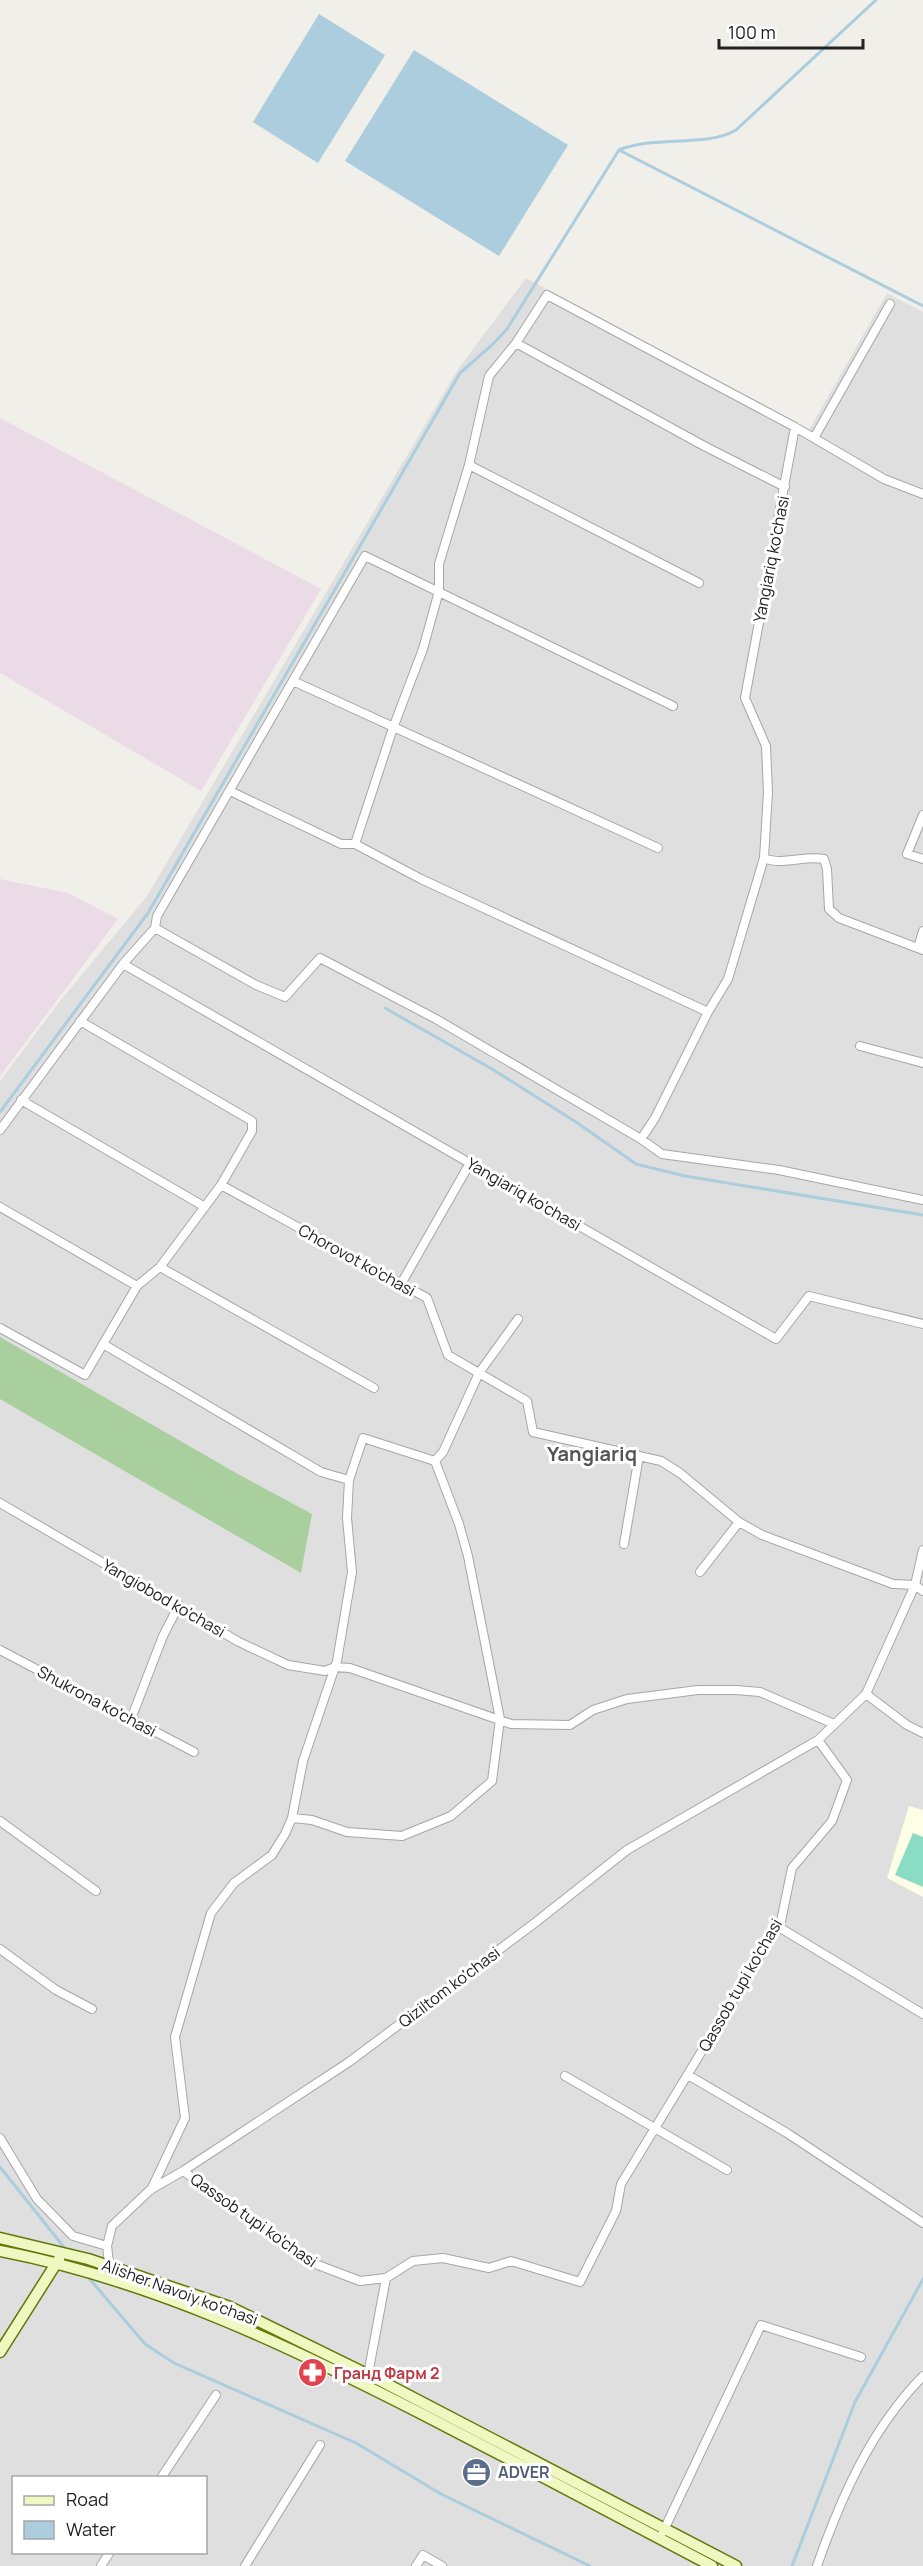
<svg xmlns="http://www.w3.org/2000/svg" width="923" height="2566" font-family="Manrope,sans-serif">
<rect width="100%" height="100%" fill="#f1efe9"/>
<path fill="#e0dfdf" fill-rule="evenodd" d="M526,278L809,430L887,293L923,312V2566H0V1081L60,1001L147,896L458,369ZM14,2478H206V2552H14Z"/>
<path fill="#eadbe6" d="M0,418L321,589L201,791L0,673Z
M0,879L68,893L118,919L0,1076Z"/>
<path fill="#fcfee5" d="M909,1806L923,1810V1897L887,1878Z"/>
<path fill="#a9cf9f" d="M0,1337L236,1473L312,1514L301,1573L0,1399Z"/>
<path fill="#8bdcc4" d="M913,1833L923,1837V1887L895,1875Z"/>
<path fill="#abcddd" d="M319,14L385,55L318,163L253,122Z
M414,50L568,145L499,256L345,161Z"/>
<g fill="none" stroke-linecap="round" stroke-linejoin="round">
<path stroke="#abcddd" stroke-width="3" d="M619,150C655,135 705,148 736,130L876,0
M385,1008L492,1069L576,1122L636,1164L685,1176L923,1215
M0,1112L148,913L460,373L493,344L507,329L619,150L923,306
M0,2167L67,2251
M88,2277L145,2344L174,2363L356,2443L441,2494L590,2566
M792,2566L855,2402L923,2279"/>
<defs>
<path id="street" d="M516,343L706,447L785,487
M814,438L890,304
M469,465L699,583
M293,681L658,848
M230,791L341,844H355L421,879L708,1012
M923,815L907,854L923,859
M355,844L393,728L423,649L439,591V564L469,465L489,376L516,343L547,295L795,427L884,479L923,494
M764,858C782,866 805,855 824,859L827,869L829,909L839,918L923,950
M155,928L256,985L285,997L320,958L436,1019L641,1139L662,1154L779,1170L923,1200
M918,948L923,931
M123,964L776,1339L809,1296L923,1324
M860,1046L923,1063
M21,1100L205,1207
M0,1130L123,964L155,928L157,916L365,556L673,706
M641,1139L655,1118L708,1012L728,979L764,858L768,792L766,746L745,698L795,427
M221,1185L427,1298L448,1355L527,1401L533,1432L661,1461L680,1473L739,1522L762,1535L893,1584L915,1585L923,1591
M0,1207L137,1286
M160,1267L374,1388
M401,1284L470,1163
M0,1328L85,1375L137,1286L160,1267L221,1185L252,1131V1121L80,1021
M103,1344L321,1472L349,1480
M435,1461L443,1452L479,1373L518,1319
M0,1503L239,1642L288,1665L325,1671L335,1667L350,1668L511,1724L570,1725L593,1710L627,1699L698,1690H736L760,1692L834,1724
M624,1544L639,1456
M700,1572L739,1522
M0,1650L194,1752
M866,1694L907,1725L923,1733
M131,1719L163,1636L179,1605
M292,1818L312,1820L347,1832L402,1836L451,1816L492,1781L500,1719L468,1556L459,1524L435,1461
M0,1821L96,1891
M777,1926L923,2014
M0,1949L56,1990L92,2009
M688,2075L787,2133L923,2223
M565,2076L727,2170
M0,2138L37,2199L73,2236L107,2246
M183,2171L318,2265L360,2281L386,2278L413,2261L443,2258L489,2268L511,2261L580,2282L616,2211L621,2184L781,1921L792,1868L832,1821L847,1780L818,1740
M151,2190L185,2118L175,2037L211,1913L234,1883L272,1855L285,1834L292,1818L303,1761L337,1661L352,1572L347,1518L349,1480L363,1438L435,1461
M111,2279L107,2246L112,2226L150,2190L183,2171L349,2062L536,1922L627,1850L818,1740L866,1694L915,1585L923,1550
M367,2380L386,2278
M161,2478L216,2395
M663,2532L761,2325L861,2357
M101,2566L110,2552
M245,2566L320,2445
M416,2566L423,2555L442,2566
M817,2566C841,2497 871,2429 923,2376"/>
<path id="secondary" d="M0,2238L88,2259L230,2307L381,2381L736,2566
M0,2251C151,2280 287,2345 422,2414C519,2464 616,2515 712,2566
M0,2352L59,2259"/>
</defs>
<use href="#street" stroke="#a6a6a6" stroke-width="10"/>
<use href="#secondary" stroke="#62780a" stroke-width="13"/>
<use href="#street" stroke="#fff" stroke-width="8"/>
<use href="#secondary" stroke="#f0f8c1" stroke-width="10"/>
</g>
<defs>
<symbol id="pharmacy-disc" viewBox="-11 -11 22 22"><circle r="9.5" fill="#e0444e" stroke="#fff"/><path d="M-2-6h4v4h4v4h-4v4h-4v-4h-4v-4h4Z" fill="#fff"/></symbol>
<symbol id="office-disc" viewBox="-11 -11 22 22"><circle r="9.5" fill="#5c6f8a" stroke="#fff"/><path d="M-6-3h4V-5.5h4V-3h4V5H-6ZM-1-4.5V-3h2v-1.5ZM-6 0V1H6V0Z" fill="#fff"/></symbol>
</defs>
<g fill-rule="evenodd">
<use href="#pharmacy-disc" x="296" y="2356" width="33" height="33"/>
<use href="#office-disc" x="460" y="2456" width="33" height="33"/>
</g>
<g text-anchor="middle" stroke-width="6" stroke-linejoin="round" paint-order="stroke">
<g font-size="16" fill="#222" stroke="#fff">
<text transform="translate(771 559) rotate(-79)" y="6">Yangiariq ko'chasi</text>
<text transform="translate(524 1194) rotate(30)" y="6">Yangiariq ko'chasi</text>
<text transform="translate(357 1260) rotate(29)" y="6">Chorovot ko'chasi</text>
<text transform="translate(164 1598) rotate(30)" y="6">Yangiobod ko'chasi</text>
<text transform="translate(97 1701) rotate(28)" y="6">Shukrona ko'chasi</text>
<text transform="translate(740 1985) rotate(-60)" y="6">Qassob tupi ko'chasi</text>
<text transform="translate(449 1987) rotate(-37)" y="6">Qiziltom ko'chasi</text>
<text transform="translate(254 2220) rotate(35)" y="6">Qassob tupi ko'chasi</text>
<text transform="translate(180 2292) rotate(20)" y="6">Alisher Navoiy ko'chasi</text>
</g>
<g font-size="16" font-weight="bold" fill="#be3a42" stroke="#fff" text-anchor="start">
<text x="334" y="2379">Гранд Фарм 2</text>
</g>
<g font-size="16" font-weight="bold" fill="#4e5e75" stroke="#fff" text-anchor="start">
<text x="498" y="2478">ADVER</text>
</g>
<g font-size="20" font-weight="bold" fill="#555" stroke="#fff">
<text x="592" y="1461">Yangiariq</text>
</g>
</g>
<rect x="12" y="2476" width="195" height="78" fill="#ffffff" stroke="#a7a7a7" stroke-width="1.5"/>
<rect x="24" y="2496" width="30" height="9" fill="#f0f8c1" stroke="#a7a7a7" stroke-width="1.5"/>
<text x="66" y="2506" font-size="18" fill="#222222">Road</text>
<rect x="24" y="2521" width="30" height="18" fill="#abcddd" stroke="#a7a7a7" stroke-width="1.5"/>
<text x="66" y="2536" font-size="18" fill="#222222">Water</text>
<path d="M719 39v9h144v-9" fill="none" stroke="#222222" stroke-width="3"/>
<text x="728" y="39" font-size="18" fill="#222222" stroke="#ffffff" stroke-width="4.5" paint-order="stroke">100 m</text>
</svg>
